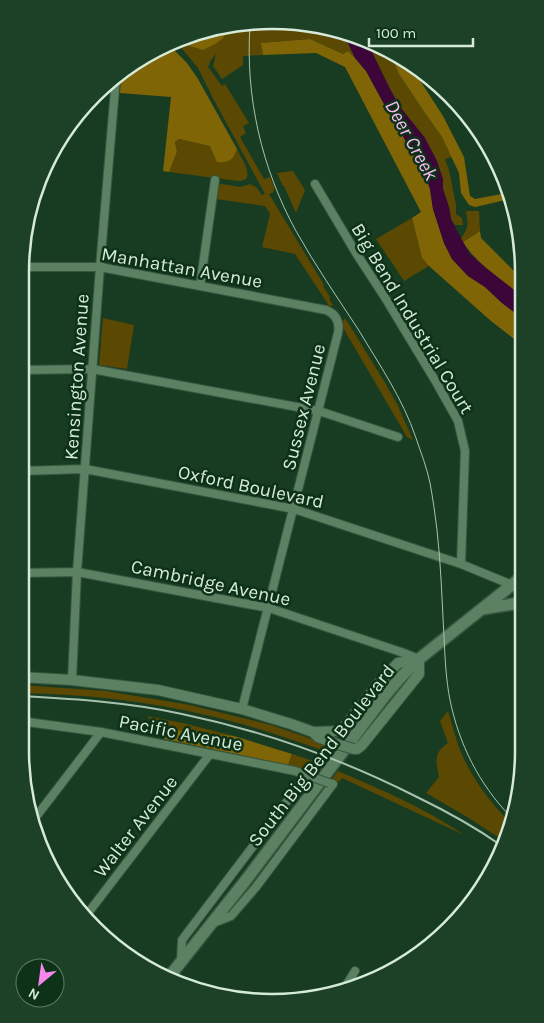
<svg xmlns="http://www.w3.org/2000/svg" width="544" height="1023" font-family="Karla,sans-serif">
<rect width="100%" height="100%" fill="#183c22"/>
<path fill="#5b4802" d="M289,21L340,34L348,43L355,58L348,51L343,54L310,39L262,43L263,55L243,56V65L222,79L213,66L216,54L211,60L208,67L222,86L225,84L249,123L243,126L246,133L240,137L264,179L270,177L275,189L273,190L274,192L269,194L324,285L323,286L330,297L329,299L333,305L330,307L295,254L262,247L270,214L265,206L216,199L218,185L222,184L240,187L250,184L256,187L262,195L265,194L214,100L198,68L184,51L175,43L179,40L184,44L226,31L224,29Z
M367,42L384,46L388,49L399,74L425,113L442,137L452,157L445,159L449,170L456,205V214L462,218L463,225H455L451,219L449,207L443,189V179L425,138L400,107L389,87Z
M179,139L211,146L233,157L237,149C241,158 258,181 238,181L169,172L177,152L175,142Z
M293,171L305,190L296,213L284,186H283L277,173Z
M466,211H479L480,231L463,242L461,238C469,227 468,224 466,211Z
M412,218L422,258L429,266L404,281L376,239Z
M103,318L134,325L127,369L99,365Z
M345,318L384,381L397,404L413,440L407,437L342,326L343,321Z
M20,685L106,691L190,705L271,725L335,747L330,753C290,739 251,725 210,716C148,701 84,694 20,693Z
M448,711C453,726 456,742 463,757C474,780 490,803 509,821L504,841L472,820L426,793L439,777C436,762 433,753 448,743L440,721Z
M146,716L183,723L234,736L167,729L169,725L150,719Z
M292,754L322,764L315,773L288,765Z
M338,771C382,790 425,808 464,835L342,778L339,782L332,779Z"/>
<path fill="#7f6506" d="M224,29L226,31C225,41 211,46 203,50L184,44L179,40L191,33Z
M310,39L343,54L348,51L355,58L366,71L390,115L424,171L430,189L433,209L444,243L452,259L468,276L485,287L502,303L522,318V345L491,321L429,266L422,258L412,218L421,212L345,67L316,53L263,55L261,43Z
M170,46L187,63L198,79L237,149C233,160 229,163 217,162L210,146L179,139L175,142L177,152L169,172L163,171L171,97L120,93L121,75L123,73Z
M388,49L408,62L443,116L464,157L470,196L475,199L507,193L510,199L475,207L469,205L461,193L459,173L442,137L425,113L399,74Z
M480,231L481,238L514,271L522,281V298C502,278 478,266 463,242Z
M167,729L234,736L292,754L288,765L164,739Z"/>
<path fill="#3c0639" d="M340,34L367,42L389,87L400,107L425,138L437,161L443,179V189L449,207L451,219L463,242L470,254L486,268L513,289L522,298V318L502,303L485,287L468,276L452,259L444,243L433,209L430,189L424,171L390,115L366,71L355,58L348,43Z"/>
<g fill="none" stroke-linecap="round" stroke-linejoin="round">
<defs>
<path id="minor" d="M315,184L356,253L384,296L436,382L458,421L465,451L461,564
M21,267H100L326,310C336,314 340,322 338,333L242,709
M200,286L215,180
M20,370L92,369L319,411L398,437
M20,471L85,469L294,509L461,564L512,585L523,593
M20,573L77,572L269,608L401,652L419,659
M72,680L77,572L100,267L116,77
M20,721L101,732L295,771L312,777
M32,822L101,732
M85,917L210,754
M213,923L231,916L256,887L333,784L329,783
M181,961L182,940L307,775
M344,989L355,971"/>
<path id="tertiary" d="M20,677L72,680L158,690L242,709L291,724L313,732L318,737L337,744
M314,732L341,731L378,684L398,663L419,659V674L362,745L357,749H354"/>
<path id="secondary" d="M482,609L513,604H523
M169,977L246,880L384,697L400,678L419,659L523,576"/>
</defs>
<use href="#minor" stroke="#375740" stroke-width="10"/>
<use href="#tertiary" stroke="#375740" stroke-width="12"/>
<use href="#secondary" stroke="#375740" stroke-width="14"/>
<use href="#minor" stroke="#5b8062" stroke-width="8"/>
<use href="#tertiary" stroke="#5b8062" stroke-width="10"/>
<use href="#secondary" stroke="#5b8062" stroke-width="11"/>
<path stroke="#a9c2af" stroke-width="1" d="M250,26C245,97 262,169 296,231C315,265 337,297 358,329C379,364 403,399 416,438C421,453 427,468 430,483C433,499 435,514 437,530C441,565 442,601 444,637C445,658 446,680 450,700C459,744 479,784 510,816"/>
<path stroke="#a9c2af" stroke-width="2" d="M20,696C74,699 129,702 182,714C264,731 342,759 417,797C446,811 475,827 502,846"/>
<defs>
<path id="minor-bridge" d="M312,777L329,783"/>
<path id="tertiary-bridge" d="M337,744L354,749"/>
</defs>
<use href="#minor-bridge" stroke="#375740" stroke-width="10" stroke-linecap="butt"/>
<use href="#tertiary-bridge" stroke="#375740" stroke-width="12" stroke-linecap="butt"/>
<use href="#minor-bridge" stroke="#5b8062" stroke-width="8"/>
<use href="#tertiary-bridge" stroke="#5b8062" stroke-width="10"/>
</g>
<g text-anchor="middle" stroke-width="5" stroke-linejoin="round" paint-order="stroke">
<g font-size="19" fill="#d5ead9" stroke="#0d3218">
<text transform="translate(182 267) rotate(10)" y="7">Manhattan Avenue</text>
<text transform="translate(413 318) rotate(59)" y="7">Big Bend Industrial Court</text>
<text transform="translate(76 377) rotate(-86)" y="7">Kensington Avenue</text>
<text transform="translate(303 407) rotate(-76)" y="7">Sussex Avenue</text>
<text transform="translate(251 486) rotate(12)" y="7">Oxford Boulevard</text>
<text transform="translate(211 582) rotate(12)" y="7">Cambridge Avenue</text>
<text transform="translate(181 732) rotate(11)" y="7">Pacific Avenue</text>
<text transform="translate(321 755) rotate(-52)" y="7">South Big Bend Boulevard</text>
<text transform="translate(135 826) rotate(-52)" y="7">Walter Avenue</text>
</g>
<g font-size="20" font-style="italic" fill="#fcbaf5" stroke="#0d3218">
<text transform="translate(412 140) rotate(61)" y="7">Deer Creek</text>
</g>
</g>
<path d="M0 0H544V1023H0ZM272 29H272A243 243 0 0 1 515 272V751A243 243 0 0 1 272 994H272A243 243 0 0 1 29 751V272A243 243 0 0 1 272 29Z" fill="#1d4127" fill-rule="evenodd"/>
<path fill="none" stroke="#d5ead9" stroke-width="2.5" d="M272 29H272A243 243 0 0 1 515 272V751A243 243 0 0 1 272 994H272A243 243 0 0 1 29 751V272A243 243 0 0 1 272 29Z"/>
<g transform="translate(40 983) rotate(209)"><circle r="24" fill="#0d3218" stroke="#5d7c65"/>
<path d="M0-4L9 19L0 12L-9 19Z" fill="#f688ed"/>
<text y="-8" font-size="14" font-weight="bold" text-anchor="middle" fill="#d5ead9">N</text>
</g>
<path d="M369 38v8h104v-8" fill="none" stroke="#d5ead9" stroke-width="2.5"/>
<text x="376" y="38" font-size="15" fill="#d5ead9" stroke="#0d3218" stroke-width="4" paint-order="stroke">100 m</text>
</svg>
